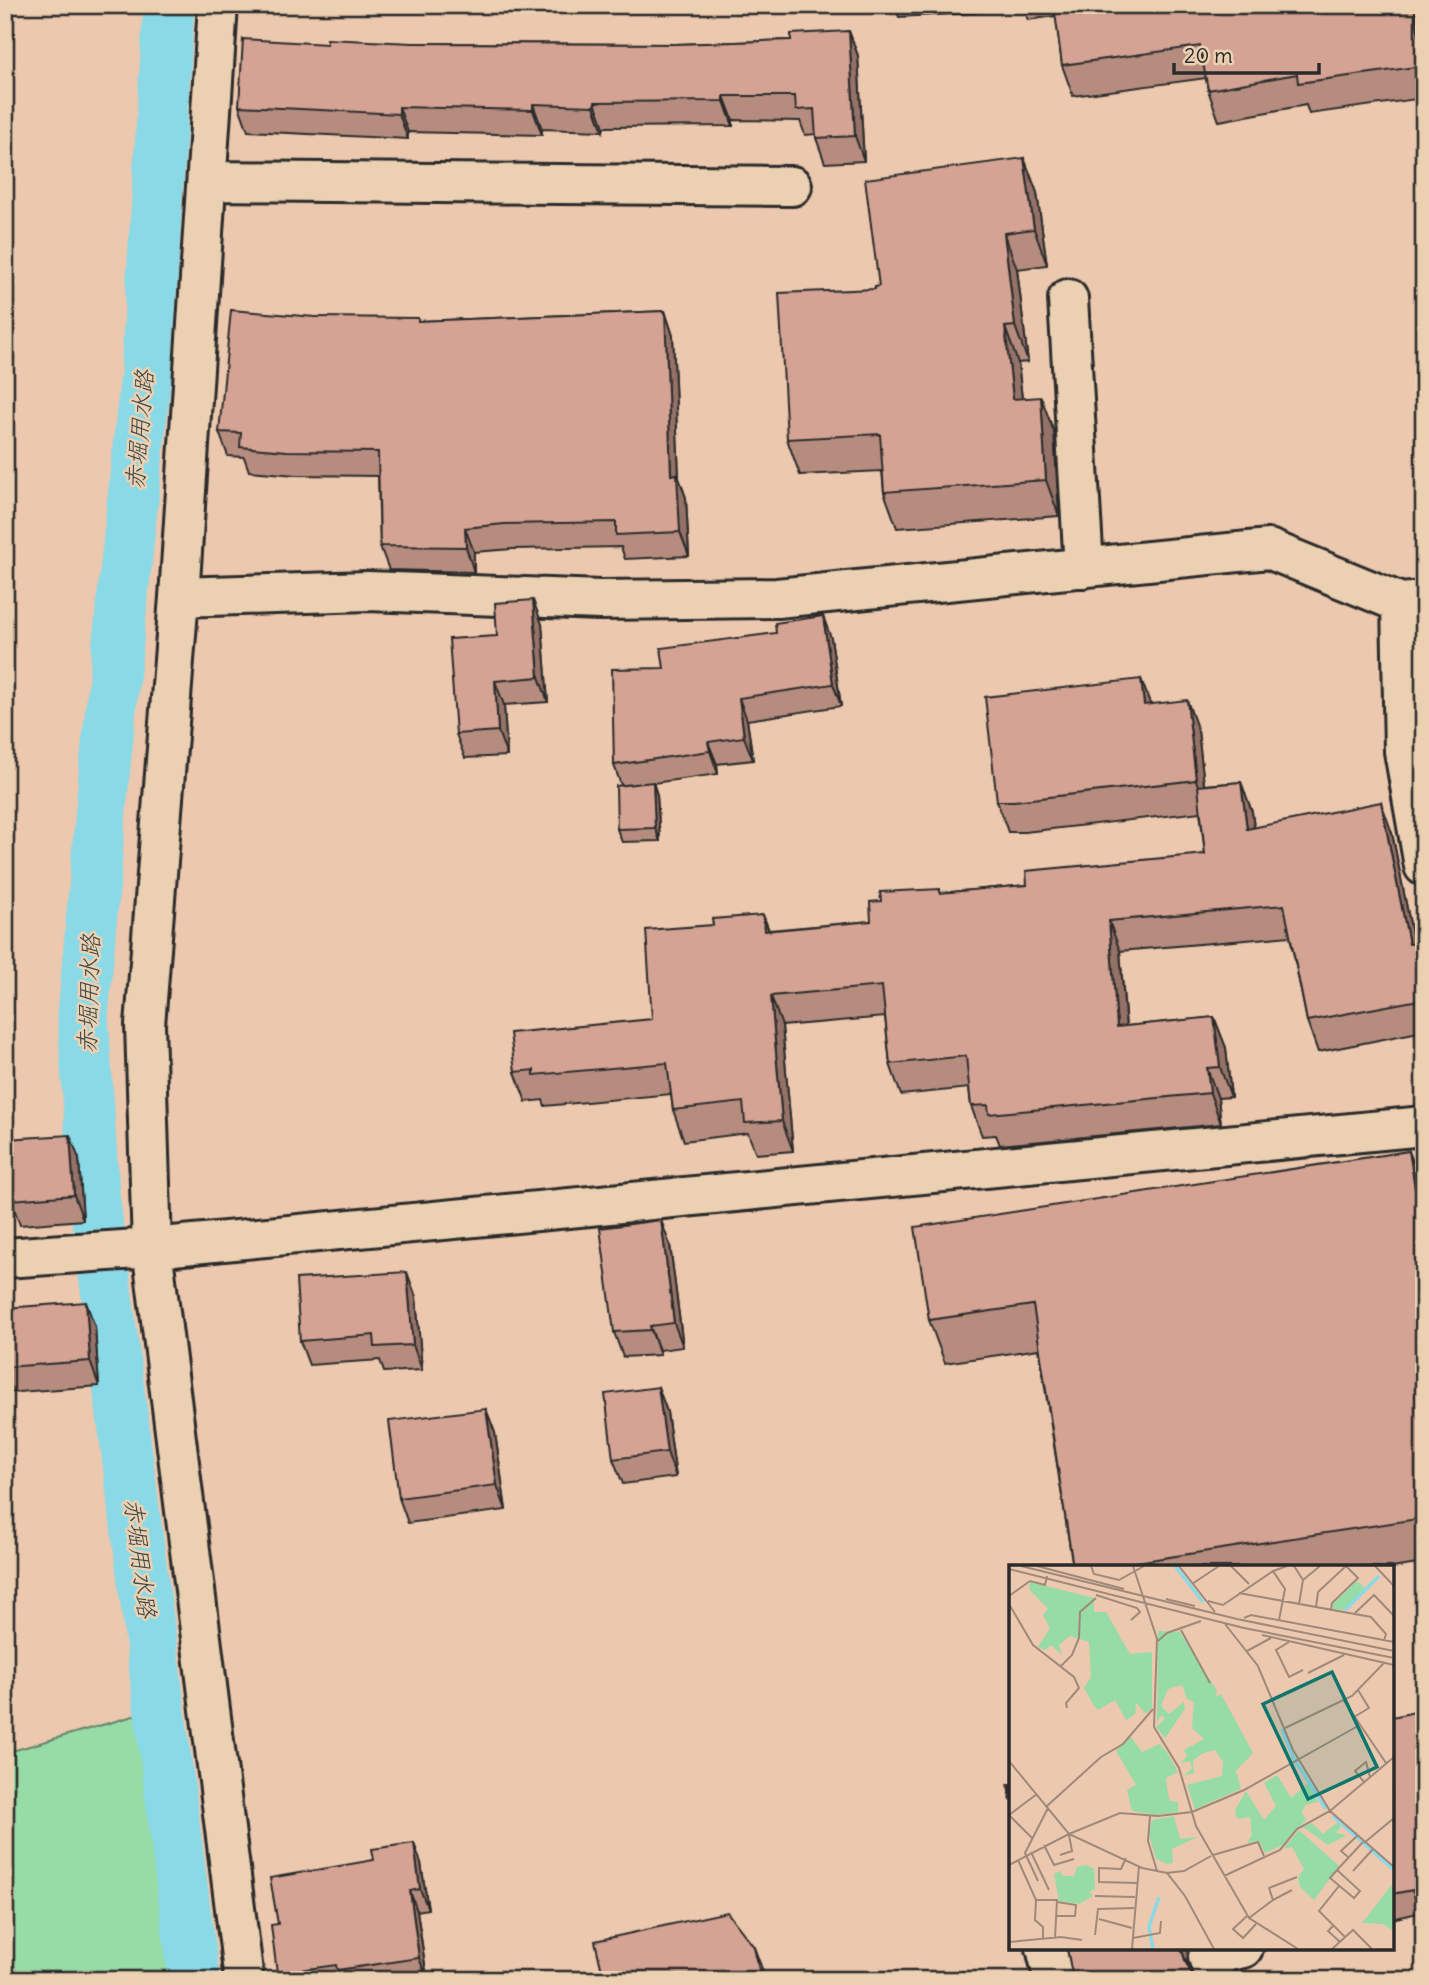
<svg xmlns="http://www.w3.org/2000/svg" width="1429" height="1985" font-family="Delius,'Klee One',sans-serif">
<rect width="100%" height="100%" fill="#ecc8ae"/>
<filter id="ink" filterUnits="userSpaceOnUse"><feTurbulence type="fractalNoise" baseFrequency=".0143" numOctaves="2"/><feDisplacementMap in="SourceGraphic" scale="14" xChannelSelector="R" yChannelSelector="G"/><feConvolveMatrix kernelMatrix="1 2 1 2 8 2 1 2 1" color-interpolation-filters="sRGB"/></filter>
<g filter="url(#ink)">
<path fill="#97dba7" stroke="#618369" stroke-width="2" d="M140,1714L173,1980H5V1753Z"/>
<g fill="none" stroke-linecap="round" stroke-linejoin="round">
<path stroke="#8ad9e7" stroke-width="51" d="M169,5L146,374L104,775L83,1016L94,1195L194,1980"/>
<defs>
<path id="minor" d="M218,5L179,597L145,1025L152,1248L244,1980
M207,181L792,186
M1068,299L1084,568
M179,597L368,591L600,600L777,598L1269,549L1401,603L1424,601
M1401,603L1404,751L1424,866
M5,1258L152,1248L1424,1126
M1046,1948L1054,1980
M1215,1980L1208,1956L1243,1948"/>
</defs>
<use href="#minor" stroke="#2b2b2b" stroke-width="44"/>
<use href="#minor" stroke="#ebd0b2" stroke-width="38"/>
</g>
<path fill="#b68c7f" stroke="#2b2b2b" stroke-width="2" d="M895,5H1417L1424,25V98L1309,114L1306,105L1219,121L1208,90L1206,78L1073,96L1062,65L1056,16L1028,20L1024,10L899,17Z
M849,31L858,56L864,161L825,163L816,138V134L805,135L800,121L733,120V126L604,127L603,131L542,129V135L408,132V139L248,131L239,106L327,44L412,43L676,44L791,40Z
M1024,158L1037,193L1047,265L1017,269L1028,362L1018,363L1022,398L1054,432L1059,516L897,528L884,492L882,471L800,475L787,439L879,286Z
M665,311L673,336L679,478L686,498L689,556L625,559L621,547L513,549L474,552V572L389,570L380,546L378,476L296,475L249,471L244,457L228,456L219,432L315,317L419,321Z
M542,624L548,702L504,705L507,756L465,758L456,734L497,636Z
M831,638L841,706L747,720L753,760L717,764L718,774L653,783L657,795L660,841L622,842L617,829L621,785L614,765L664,668Z
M1141,679L1150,704L1198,731L1204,785L1241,782L1252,812L1254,827L1392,833L1414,944L1424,943V1031L1318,1052L1307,1021L1290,936L1120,951L1126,1026L1214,1017L1226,1048L1231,1097L1218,1098L1221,1124L1000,1145L996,1135L982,1136L971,1106L969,1088L901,1095L890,1064L885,1017L782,1026L793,1151L756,1154L748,1133L684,1141L673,1110L671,1094L545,1106L543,1100L526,1102L515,1072L652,1019L713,925L763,915L769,930L871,921L941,893L1027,885L1205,854L1200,812L1025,832H1008L997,801Z
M79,1159L83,1220L20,1225L11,1200Z
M1424,1190V1563L1392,1568V1567H1073L1039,1349L945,1363L929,1320Z
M670,1245L683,1347L659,1350L660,1355L623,1357L614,1332Z
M416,1297L422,1370L384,1372L380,1360L309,1365L300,1341Z
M5,1308L95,1327L99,1386L5,1393Z
M658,1387L667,1412L676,1477L623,1484L613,1459Z
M486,1409L495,1433L506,1510L408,1523L399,1498Z
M1392,1717L1418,1913L1392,1919Z
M421,1863L428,1909L417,1911L427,1978L416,1980H280L277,1973Z"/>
<path fill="#947268" stroke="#2b2b2b" stroke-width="2" d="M1414,5H1417L1423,22L1424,68Z
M849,31L858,56L864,161L855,136Z
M724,96L733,120V126L724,101Z
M595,102L604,127L603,131L594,106Z
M533,104L542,129V135L533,110Z
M399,107L408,132V139L399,114Z
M1024,158L1037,193L1047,265L1034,229Z
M1004,233L1017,269L1028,362L1015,326Z
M665,311L673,336L679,478L686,498L689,556L680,532L671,475Z
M1005,327L1018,363L1026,434L1013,399Z
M1041,397L1054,432L1059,516L1046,480Z
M465,528L474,552V572L466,547Z
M533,600L542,624L548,702L539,677Z
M823,616L831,638L841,706L833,684Z
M1141,679L1153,711L1144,705Z
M495,681L504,705L507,756L498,731Z
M739,698L747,720L753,760L744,737Z
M1187,700L1198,731L1207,811L1196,780Z
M708,742L717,764L718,774L710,751Z
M653,782L657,795L660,841L655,828Z
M1241,782L1252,812L1258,859L1247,829Z
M1381,802L1392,833L1420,974L1409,944Z
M763,915L774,945L765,931Z
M1109,921L1120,951L1128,1057L1117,1027Z
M771,996L782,1026L793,1151L782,1121Z
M1214,1017L1226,1048L1231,1097L1220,1067Z
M1207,1068L1218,1098L1221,1124L1210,1093Z
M70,1135L79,1159L83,1220L74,1195Z
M1409,1151L1424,1190V1243Z
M661,1220L670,1245L683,1347L674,1323Z
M407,1272L416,1297L422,1370L413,1345Z
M86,1302L95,1327L99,1386L90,1361Z
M650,1326L659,1350L660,1355L651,1330Z
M658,1387L667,1412L676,1477L667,1452Z
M486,1409L495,1433L506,1510L497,1485Z
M414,1843L421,1863L428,1909L420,1889Z
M410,1891L417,1911L427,1978L419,1958Z
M754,1947L766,1980H761Z
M1181,1948H1189L1187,1962L1192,1980Z"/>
<path fill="#d4a394" stroke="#2b2b2b" stroke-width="2" d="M1054,5H1414L1423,66L1298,83L1297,74L1208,90L1200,46L1062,65Z
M849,31L855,136L816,138L814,109L796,110L795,96H724V101L595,102L594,106L533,104V110L399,107V114L239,106L243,39L327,44V39L412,43L676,44L791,40V34Z
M1024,158L1034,229L1004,233L1015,326L1005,327L1013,399L1041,397L1046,480L884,492L880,434L787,439L779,293L875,289V287L879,286L865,179Z
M231,310L315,317L418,318V321L665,311L671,475L677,474L680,532L616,535V522L504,524L465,528L466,547L380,546L378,452L287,451L240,447L241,433L219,432Z
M533,600L539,677L495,681L498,731L456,734L449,639L497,636L495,603Z
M823,616L833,684L739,698L744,737L708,742L710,751L614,765L612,669L664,668L661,648L776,633L775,623Z
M1141,679L1144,705L1187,700L1196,780L1014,801H997L985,697Z
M653,782L655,828L617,829L616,786Z
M1241,782L1247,829L1381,802L1409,944L1424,943V999L1307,1021L1284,905L1109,921L1117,1027L1214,1017L1220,1067L1207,1068L1210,1093L989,1114L988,1105L971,1106L966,1056L890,1064L882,986L771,996L782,1121L745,1123L743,1102L673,1110L667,1063L534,1075V1070L515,1072L510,1033L652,1019L646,930L713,925L712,919L763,915L765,931L871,921L870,902L881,901L880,892L940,889V893L1027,885L1026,871L1205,854L1198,786Z
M70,1135L74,1195L11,1200L6,1139Z
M1409,1151L1424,1243V1518L1104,1567H1073L1033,1305L929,1320L915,1227Z
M661,1220L674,1323L650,1326L651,1330L614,1332L600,1228Z
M407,1272L413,1345L375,1347L374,1335L300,1341L296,1279Z
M86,1302L90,1361L5,1367V1308Z
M658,1387L667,1452L613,1459L605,1394Z
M486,1409L497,1485L399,1498L389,1421Z
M1424,1710V1935L1413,1890L1392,1894V1717Z
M1008,1785H1011V1800Z
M414,1843L420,1889L410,1891L419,1958L337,1970L336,1965L277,1973L271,1925L278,1924L270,1878L374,1860L372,1849Z
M727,1912L754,1947L761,1980H604L595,1941Z
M1067,1948H1181L1186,1963L1191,1973L1193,1980H1073Z"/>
</g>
<g text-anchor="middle" stroke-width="5" stroke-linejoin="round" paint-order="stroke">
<g font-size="24" font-style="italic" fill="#394547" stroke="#ebd0b2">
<text transform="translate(140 430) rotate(-85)" y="8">赤堀用水路</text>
<text transform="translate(89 994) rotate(-88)" y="8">赤堀用水路</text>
<text transform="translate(140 1558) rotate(83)" y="8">赤堀用水路</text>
</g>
</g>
<g transform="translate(1009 1565)">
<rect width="385" height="385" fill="#ecc8ae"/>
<path d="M348,16L356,23L334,45L324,44V39ZM21,17L85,33V47H97L121,89L143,87V142L137,149L127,138L126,149L117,155L106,135L89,145L86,142L75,123L82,112L80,77L61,71L50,80L53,90L42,80L36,85L29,82L41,63L34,50L39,44L20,24ZM149,66L171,67L208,126L206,132L212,129L244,188L227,206L232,224L186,244L178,220L213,211L214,197L206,185L195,188L184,195L185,208L175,211L183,203L181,196L172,198L178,191L175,185L195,174L183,163L185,137L178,134L173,120L159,124L152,141L160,149L175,137L176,144L156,173L147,162L156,154L152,150L148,158ZM121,171L133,187L151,179L159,189L169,207L157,213L159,229L161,236L169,237V247L147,250L123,246L118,225L127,220L107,186ZM268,210L282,233L299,218L309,237L296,240L293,247L297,255L272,281L256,288L250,276L238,278L243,270L241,252L228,254L226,245L237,226L255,255L267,241L255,218ZM165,251L171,274L189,272L163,284L164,298L158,299L147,294L140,270L143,255ZM329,257L332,261L327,268L338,270L319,280L294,262L303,258L314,269ZM290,265L330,301L305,335L291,322L289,312L295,304L283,282L274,284ZM77,300L85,304L86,324L80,327L84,331L70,339L50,336L45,309L51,306L54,311H65L68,302ZM385,317V366L374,359L353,358Z" fill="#97dba7"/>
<path fill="none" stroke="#8ad9e7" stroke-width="3.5" d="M166,1L194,37M336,45L370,11M273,164L285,194L317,244M324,251L385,305M144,384L140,362L150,332"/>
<path fill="none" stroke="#9f897a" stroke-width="2" d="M12,1L228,54L385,86M28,1L115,24M82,1L85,9L110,15L135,1M124,1L148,74L145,162L170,203L187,261L240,353L289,384M170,1L206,47M222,1L240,19M285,1L294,15L290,39M366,1L385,21M0,4L235,63L385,93M294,15L311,1M183,19L210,1M230,28L362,52L377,69L375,76M87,30L128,43L131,47L122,55M0,31L21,16L36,20L38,11M157,34L186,41M199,36L214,40L264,6M0,39L24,80L65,112L70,123L57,138L58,143M307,42L309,27L337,1M322,45L323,38L349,13L337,1M346,48L365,30L385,51M235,53L242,50L385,77M270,55L276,24L264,6L278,1M216,59L249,101L284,185L321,246L385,302M172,65L201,118M253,70L385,100M149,76L158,68L192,56M280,77L267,85L280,112L294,105M238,86L262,73M52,101L63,90L70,73L71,47L87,33M299,108L335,90M335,136L377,198M345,152L360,143L349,125M276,163L343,131L375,98M0,196L60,269L133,303L158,308L176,331L205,384M355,217L346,206L357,197L361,212M38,241L92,192L114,179L144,144M0,250L28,229M0,250L24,274M141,251L139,276L148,306M60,269L111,248L149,251L183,247L235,225L349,161M355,278L385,253M35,280L45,300L65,294M22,287L40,325M51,290L63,286L60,270M204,290L249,277L255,291M339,292L332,286L348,271M117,293L112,304L90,303V317L128,318M9,295L27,335L26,355L34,362V374M0,300L60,269M328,305L321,313L345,333L351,326L328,305L354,277M344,306L364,284M157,308L175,306L202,291M215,311L271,285L288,264L321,246L385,192M29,316L16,288L39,243M330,321L310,346L336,372M86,331L126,332M27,335H48L46,373M264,335L283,325M239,350L224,364L234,373L247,359M47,351H66L67,340L48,337M240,353L264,335L260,323L288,312M90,354L123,363M325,360L319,366L331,377M86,370L89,344L125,343M124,373L151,368L152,356M0,377L52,372L73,375M123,384L130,301M323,384L344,365L363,384"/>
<path fill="#0f766e" fill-opacity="0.15" stroke="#0f766e" stroke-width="3.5" d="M323,107L368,202L299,234L254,139Z"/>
<rect width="385" height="385" fill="none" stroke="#2b2b2b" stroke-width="3.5"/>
</g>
<rect width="1429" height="1985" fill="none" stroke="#ebd0b2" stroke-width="28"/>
<rect x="14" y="14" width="1401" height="1957" fill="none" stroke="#2b2b2b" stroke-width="2.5" filter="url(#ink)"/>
<path d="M1174 63v10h145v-10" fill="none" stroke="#2b2b2b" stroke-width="3.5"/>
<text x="1184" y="63" font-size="21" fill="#2b2b2b" stroke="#ebd0b2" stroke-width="5" paint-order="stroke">20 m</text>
</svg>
